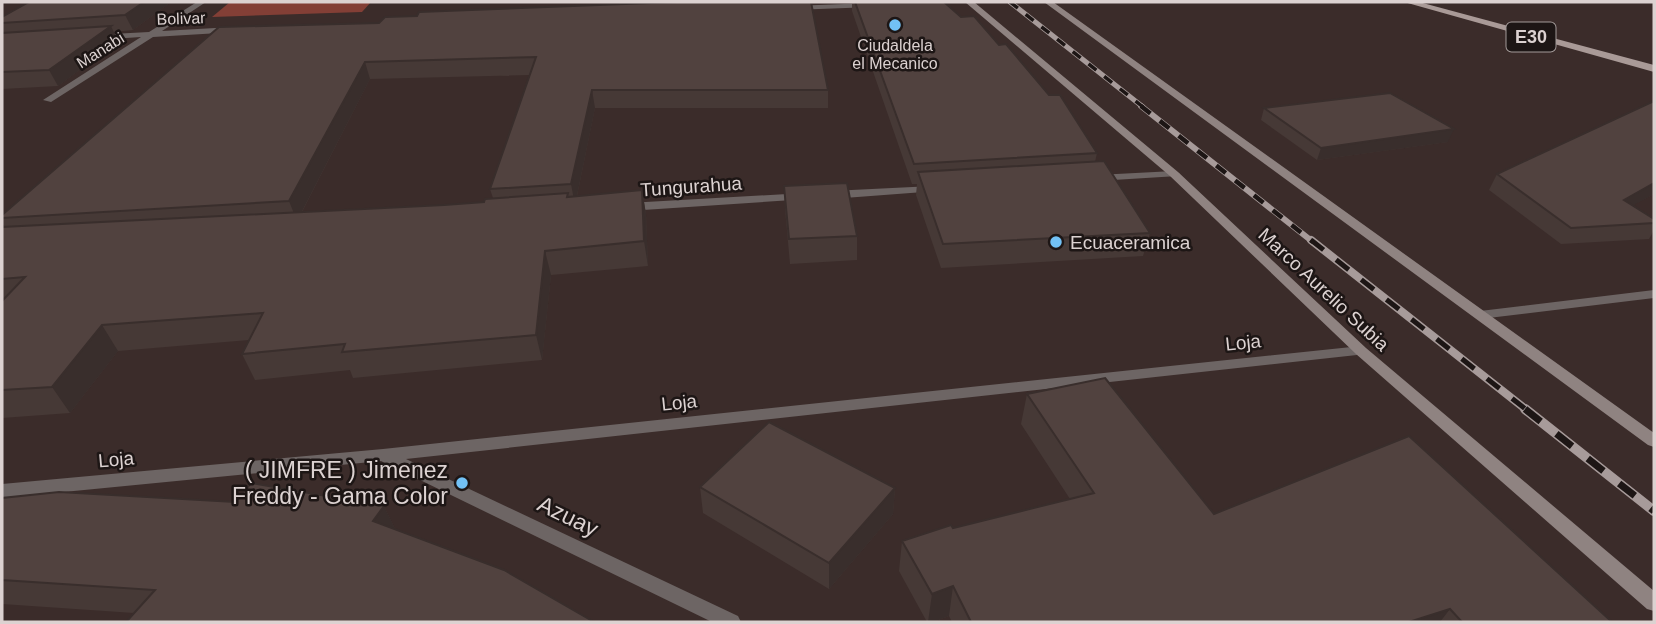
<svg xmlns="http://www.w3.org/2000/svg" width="1656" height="624" font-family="Arial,sans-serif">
<rect width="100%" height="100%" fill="#3b2c2a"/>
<path fill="#833f36" d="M230,2H371L362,12L212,17Z"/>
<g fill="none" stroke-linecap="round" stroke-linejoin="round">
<path fill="#6d6564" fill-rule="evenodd" d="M197,2H206L162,31L233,27L237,30L236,32L153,37L51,102L43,100L141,37L96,40L93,39V35L149,32Z
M870,3L874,5L873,7L792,10L788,8L792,6Z
M1174,171L1180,174L1178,176L1097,181L1091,178L1097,175Z
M933,186L937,187V191L831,199L825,195L831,191Z
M804,193L808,195V199L628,211L622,207L628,203Z
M1654,290V298L1480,319L1473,315L1480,311Z
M1361,346L1368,351L1366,354L406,459L738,616L741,622H712L381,461L2,498V484L383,449Z"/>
<path fill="#8f8381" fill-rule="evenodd" d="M965,2H974L1178,172L1366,348L1654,591V611L1647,609L1356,354L1170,176Z
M1044,2H1053L1654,433V447L1648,445Z"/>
<path fill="#a99a97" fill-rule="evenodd" d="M1404,2H1419L1654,65V72Z"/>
<defs>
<path id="rail-far3" d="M1010,2L1143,107"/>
<path id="rail-far2" d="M1141,106L1313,242"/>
<path id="rail-far1" d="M1311,240L1528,411"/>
<path id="rail" d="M1525,409L1654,511"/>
</defs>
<use href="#rail-far3" stroke="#a79b9a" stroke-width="5"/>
<use href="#rail-far2" stroke="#a79b9a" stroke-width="6"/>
<use href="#rail-far1" stroke="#a79b9a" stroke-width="8"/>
<use href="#rail" stroke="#a79b9a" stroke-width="10"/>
<use href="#rail-far3" stroke="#1d1615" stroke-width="3.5" stroke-dasharray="10" stroke-linecap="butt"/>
<use href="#rail-far2" stroke="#1d1615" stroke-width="4.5" stroke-dasharray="12" stroke-linecap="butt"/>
<use href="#rail-far1" stroke="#1d1615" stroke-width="5" stroke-dasharray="16" stroke-linecap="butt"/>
<use href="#rail" stroke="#1d1615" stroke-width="7" stroke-dasharray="20" stroke-linecap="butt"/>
</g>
<path fill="#463936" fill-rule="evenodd" d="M171,2L133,30L114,32L118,41L58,86L2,89V23Z
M619,2H811L828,90V108H595L577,196L642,190L646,214L648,266L551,275L542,360L353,378L350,370L255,380L242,354L249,340L118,351L70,413L2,418V227L4,226L2,224V215L379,23L417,16L619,4ZM530,75L490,189L493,198L484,202L444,205L302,212L370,79Z
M852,2H944L961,17L999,45L1097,153L1095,162L1150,233L1143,256L941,268L916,195L917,184H912L852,11Z
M1654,101V194L1633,205L1654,219V230L1649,239L1561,244L1489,190L1497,174Z
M1264,108L1448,142L1317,160L1261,120Z
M784,186L857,236V260L790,264L785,209Z
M1027,394L1214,514L1612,622H952L949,616L933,622H927L899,571L902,541L1070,499L1021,424Z
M700,487L895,488L893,514L829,589L703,513Z
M2,498L235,502L384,506L395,529L134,613L2,604Z"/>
<path fill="#392e2c" d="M144,2H171L133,30L125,15Z
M111,26L118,41L58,86L49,70Z
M365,62L370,79L297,221L289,201Z
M592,90L595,108L575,205L571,184Z
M1454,129L1448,142L1317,160L1321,148Z
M1654,183V194L1614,216L1624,200Z
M642,190L646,214L648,266L644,241Z
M545,251L551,275L542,360L536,335Z
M102,325L118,351L70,413L52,387Z
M895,488L893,514L829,589V563Z
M384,506L396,531L373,521Z
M953,586L949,616L933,622H928L932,594Z
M1450,609L1440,622H1409Z"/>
<path fill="#51423f" stroke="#392e2c" stroke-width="2" d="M29,2H144L125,15L2,23V17Z
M677,2H811L828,90H592L571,184L490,189L536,57L365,62L289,201L2,218V215L219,27L379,23L385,17L417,16L419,12Z
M855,2H944L961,17L974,16L999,45L1006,44L1049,95H1060L1097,153L914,164Z
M111,26L49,70L2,72V33Z
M1390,93L1454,129L1321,148L1264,108Z
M1654,101V183L1624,200L1654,219V223L1571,228L1497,174Z
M1104,161L1150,233L943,244L918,172Z
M847,183L857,236L789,239L784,186Z
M642,190L644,241L545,251L536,335L342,352L345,344L242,354L263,313L102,325L52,387L2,390V301L25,277L2,279V227L444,205L484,202L485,199L568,193L567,197Z
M1105,378L1214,514L1409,436L1612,622H1462L1450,609L1409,622H971L953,586L932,594L902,541L951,525L953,528L1094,493L1027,394Z
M769,422L895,488L829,563L700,487Z
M251,483L384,506L373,521L504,570L594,622H126L155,590L2,580V498L59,492L235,502Z"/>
<g fill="#72c1f5" stroke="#1d1615" stroke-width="2.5">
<circle cx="895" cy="25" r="7"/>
<circle cx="1056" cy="242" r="7"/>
<circle cx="462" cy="483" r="7"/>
</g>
<g text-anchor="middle" stroke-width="5" stroke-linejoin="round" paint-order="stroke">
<g font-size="16" fill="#dcd2d1" stroke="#1d1615">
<text transform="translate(181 18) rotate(-2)" y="6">Bolivar</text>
<text transform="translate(100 50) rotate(-32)" y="6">Manabi</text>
</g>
<g font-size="16" fill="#dcd2d1" stroke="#1d1615">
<text x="895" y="51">Ciudaldela<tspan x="895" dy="18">el Mecanico</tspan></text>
</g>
<rect fill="#1d1615" stroke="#a39a99" stroke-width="2" x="1506.5" y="22.5" width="49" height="29" rx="5"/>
<g font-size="18" font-weight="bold" fill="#dcd2d1">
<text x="1531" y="43">E30</text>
</g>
<g font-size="19" fill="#dcd2d1" stroke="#1d1615">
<text transform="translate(691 186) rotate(-4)" y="7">Tungurahua</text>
<text transform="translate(1324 289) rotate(43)" y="7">Marco Aurelio Subia</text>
<text transform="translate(1243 342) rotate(-6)" y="7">Loja</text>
<text transform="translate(679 402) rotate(-6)" y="7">Loja</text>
<text transform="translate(116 459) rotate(-5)" y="7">Loja</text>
</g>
<g font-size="19" fill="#dcd2d1" stroke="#1d1615" text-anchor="start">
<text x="1070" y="249">Ecuaceramica</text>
</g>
<g font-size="23" fill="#dcd2d1" stroke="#1d1615" text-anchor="end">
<text x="448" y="478">( JIMFRE ) Jimenez<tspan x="448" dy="26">Freddy - Gama Color</tspan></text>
</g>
<g font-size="23" fill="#dcd2d1" stroke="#1d1615">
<text transform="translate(568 516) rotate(26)" y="8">Azuay</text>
</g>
</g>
<rect width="1656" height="624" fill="none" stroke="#dcd2d1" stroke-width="7"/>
</svg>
